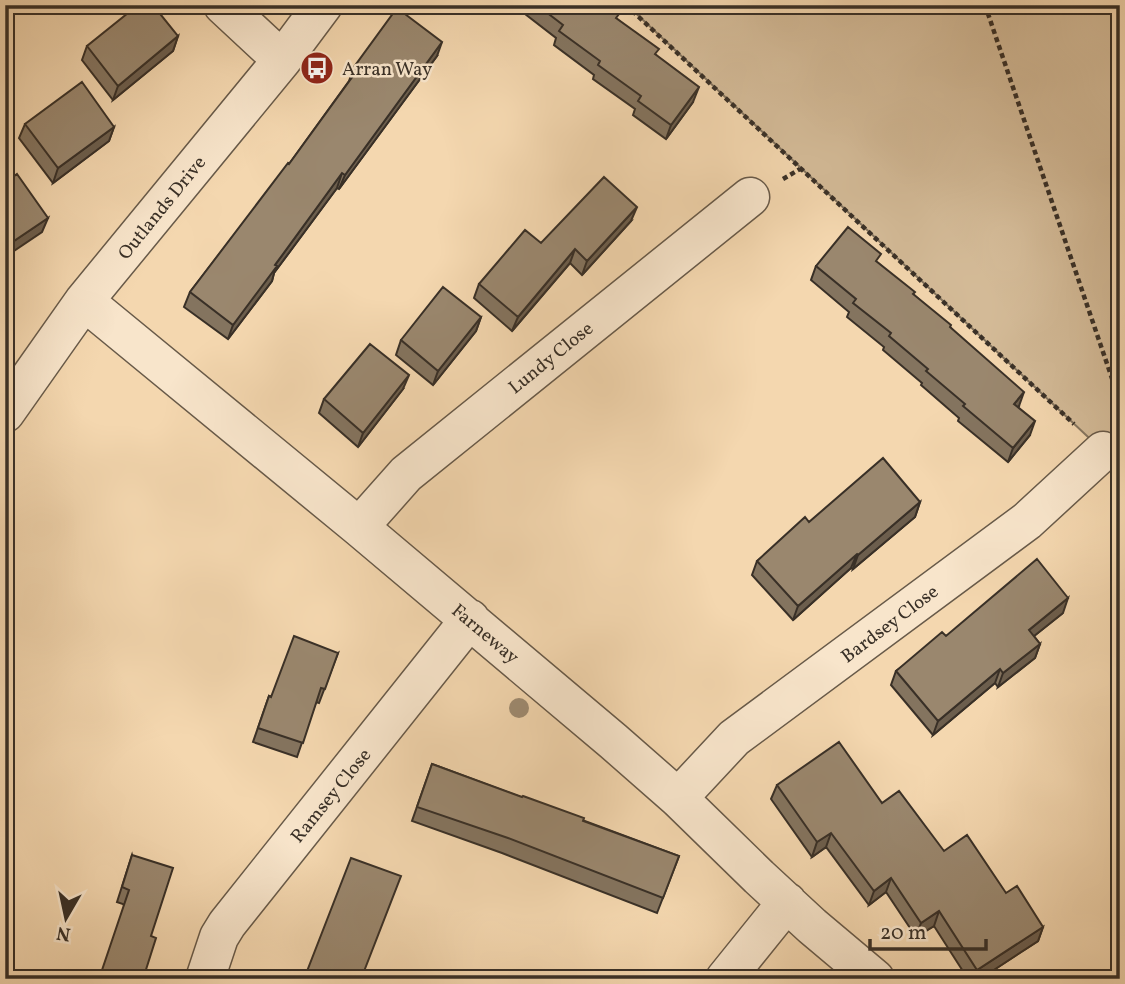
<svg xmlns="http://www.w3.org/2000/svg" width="1125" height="984" font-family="Vollkorn,serif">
<rect width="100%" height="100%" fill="#f4d7af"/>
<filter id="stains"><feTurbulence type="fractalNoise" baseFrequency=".00286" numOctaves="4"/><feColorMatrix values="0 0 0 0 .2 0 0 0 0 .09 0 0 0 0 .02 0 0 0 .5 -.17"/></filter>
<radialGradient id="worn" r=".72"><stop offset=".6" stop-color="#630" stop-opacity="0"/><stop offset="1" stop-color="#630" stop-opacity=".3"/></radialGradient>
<path fill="#d4bb98" stroke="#867660" stroke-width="2" d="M627,5H1120V469L1103,451Z"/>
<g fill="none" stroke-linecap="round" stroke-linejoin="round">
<defs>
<path id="minor" d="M223,5L282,60
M84,301L359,527L613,741L678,798L759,877L812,926L875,979
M5,413L84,301L282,60L323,5
M359,527L406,474L750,197
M678,798L734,738L1027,521L1103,451
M205,979L219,937L227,924L470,619
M725,979L787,902"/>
</defs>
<use href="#minor" stroke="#685a49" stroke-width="41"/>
<path stroke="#393027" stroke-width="4.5" stroke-dasharray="5 3.5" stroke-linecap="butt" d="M626,5L1074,424
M985,5L1120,402
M783,179L800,169"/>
<use href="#minor" stroke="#f8e5cb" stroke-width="38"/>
</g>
<circle fill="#9e8b71" cx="519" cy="708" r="10"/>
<path fill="#84745f" stroke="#393027" stroke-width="2" d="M516,5H607L617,19L656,55L693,102L666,139L633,115L635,109L593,79L594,75L554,45L556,38L516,7Z
M178,36L173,51L113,100L82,60L87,46Z
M437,56L339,189L337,188L274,273L272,281L228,339L184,307L190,292L289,164L349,81L354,67Z
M25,124L114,127L109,141L53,183L19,138Z
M631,221L582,275L570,263L512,331L474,298L479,284L541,243Z
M878,263L950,327L1019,406L1018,407L1030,435L1008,462L958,421L959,418L921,385L922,383L883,350L884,347L847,317L849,312L811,280L816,266Z
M481,317L476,331L433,385L396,355L401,340Z
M403,389L358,447L319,413L324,399Z
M920,502L915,517L853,569L851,568L793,620L752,575L757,561L809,522Z
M1063,613L1034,636L1040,644L1035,658L998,687L995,683L933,735L891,685L896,671L946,636Z
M338,653L319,703L316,702L297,757L253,742L269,696L271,697Z
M432,764L679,856L657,913L502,853L412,821Z
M777,785L882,803L944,851L1006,893L1043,927L1038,941L980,979H968L934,926L916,937L886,892L869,905L826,847L812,857L771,799Z
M132,855L151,936L123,904L117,902Z"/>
<path fill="#6c5e4d" stroke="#393027" stroke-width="2" d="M178,36L173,51L113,100L118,86Z
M442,42L437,56L339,189L345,175Z
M699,87L693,102L666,139L671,125Z
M114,127L109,141L53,183L58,168Z
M342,173L337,188L274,273L272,281L228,339L233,325L275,265Z
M637,207L631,221L582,275L587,261Z
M48,218L42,232L5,257V247Z
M575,249L570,263L512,331L518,317Z
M481,317L476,331L433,385L438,371Z
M409,375L403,389L358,447L363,433Z
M1024,392L1019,406L1009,418L1014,404Z
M1035,421L1030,435L1008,462L1013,448Z
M920,502L915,517L853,569L858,555Z
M857,554L851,568L793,620L798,606Z
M1068,598L1063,613L1024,644L1029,630Z
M1040,644L1035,658L998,687L1003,673Z
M1000,669L995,683L933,735L938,721Z
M831,833L826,847L812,857L817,842Z
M891,878L886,892L869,905L874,891Z
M939,911L934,926L916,937L921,923Z
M1043,927L1038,941L980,979H974L977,970Z"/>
<path fill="#9a876e" stroke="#393027" stroke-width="2" d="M138,5H153L178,36L118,86L87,46Z
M537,5H607L619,14L616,18L659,49L655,54L699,87L671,125L638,101L641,96L598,65L600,61L559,31L563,25Z
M397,8L442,42L345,175L342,173L275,265L277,266L233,325L190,292L288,163L289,164L358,69L354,67Z
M82,82L114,127L58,168L25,124Z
M17,174L48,218L5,247V183Z
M604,177L637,207L587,261L575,249L518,317L479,284L525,230L541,243Z
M848,227L881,254L876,261L915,292L913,294L951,325L950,327L1024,392L1014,404L1035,421L1013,448L963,406L965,404L926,371L928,369L889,336L891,333L853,303L856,299L816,266Z
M443,287L481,317L438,371L401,340Z
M370,344L409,375L363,433L324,399Z
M883,458L920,502L858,555L857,554L798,606L757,561L805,517L809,522Z
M1037,559L1068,598L1029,630L1040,644L1003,673L1000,669L938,721L896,671L942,632L946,636Z
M294,636L338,653L325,689L321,688L303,743L258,728L269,696L271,697Z
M839,742L882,803L899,791L944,851L967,835L1006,893L1017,886L1043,927L977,970L939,911L921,923L891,878L874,891L831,833L817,842L777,785Z
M432,764L522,797L523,796L584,818L583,821L679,856L663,898L508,838L417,807Z
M132,855L173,868L151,936L156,938L143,979H99L129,890L122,887Z
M351,858L401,876L361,979H304Z"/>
<defs>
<symbol id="bus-disc" viewBox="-11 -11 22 22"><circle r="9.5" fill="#8f2418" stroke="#f8e5cb"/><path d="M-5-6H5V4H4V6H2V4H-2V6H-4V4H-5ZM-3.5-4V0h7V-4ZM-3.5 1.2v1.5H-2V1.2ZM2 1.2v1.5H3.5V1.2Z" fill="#fff"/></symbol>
</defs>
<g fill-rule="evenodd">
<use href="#bus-disc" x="298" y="49" width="38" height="38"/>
</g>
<g text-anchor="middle" stroke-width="5" stroke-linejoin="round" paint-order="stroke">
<g font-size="19" fill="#393027" stroke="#f8e5cb" text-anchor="start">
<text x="342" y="75">Arran Way</text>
</g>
<g font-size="19" fill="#393027" stroke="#f8e5cb">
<text transform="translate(161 207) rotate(-51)" y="7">Outlands Drive</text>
<text transform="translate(550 357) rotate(-39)" y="7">Lundy Close</text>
<text transform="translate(889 623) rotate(-37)" y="7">Bardsey Close</text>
<text transform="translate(486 633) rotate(40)" y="7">Farneway</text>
<text transform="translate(330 795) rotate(-51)" y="7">Ramsey Close</text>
</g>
</g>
<rect width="1125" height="984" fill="none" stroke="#f4d7af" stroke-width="28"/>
<rect x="7" y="7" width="1111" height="970" fill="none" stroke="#393027" stroke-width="3.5"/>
<rect x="14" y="14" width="1097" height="956" fill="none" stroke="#393027" stroke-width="2"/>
<g transform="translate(66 918) rotate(189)" stroke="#f8e5cb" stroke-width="5" paint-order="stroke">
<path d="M0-5L12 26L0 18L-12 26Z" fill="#393027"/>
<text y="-10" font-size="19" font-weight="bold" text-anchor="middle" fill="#393027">N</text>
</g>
<path d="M870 939v10h116v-10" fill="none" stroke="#393027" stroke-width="3.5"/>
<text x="880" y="939" font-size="21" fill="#393027" stroke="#f8e5cb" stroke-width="5" paint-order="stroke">20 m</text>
<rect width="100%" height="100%" filter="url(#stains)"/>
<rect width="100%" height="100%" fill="url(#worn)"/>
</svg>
